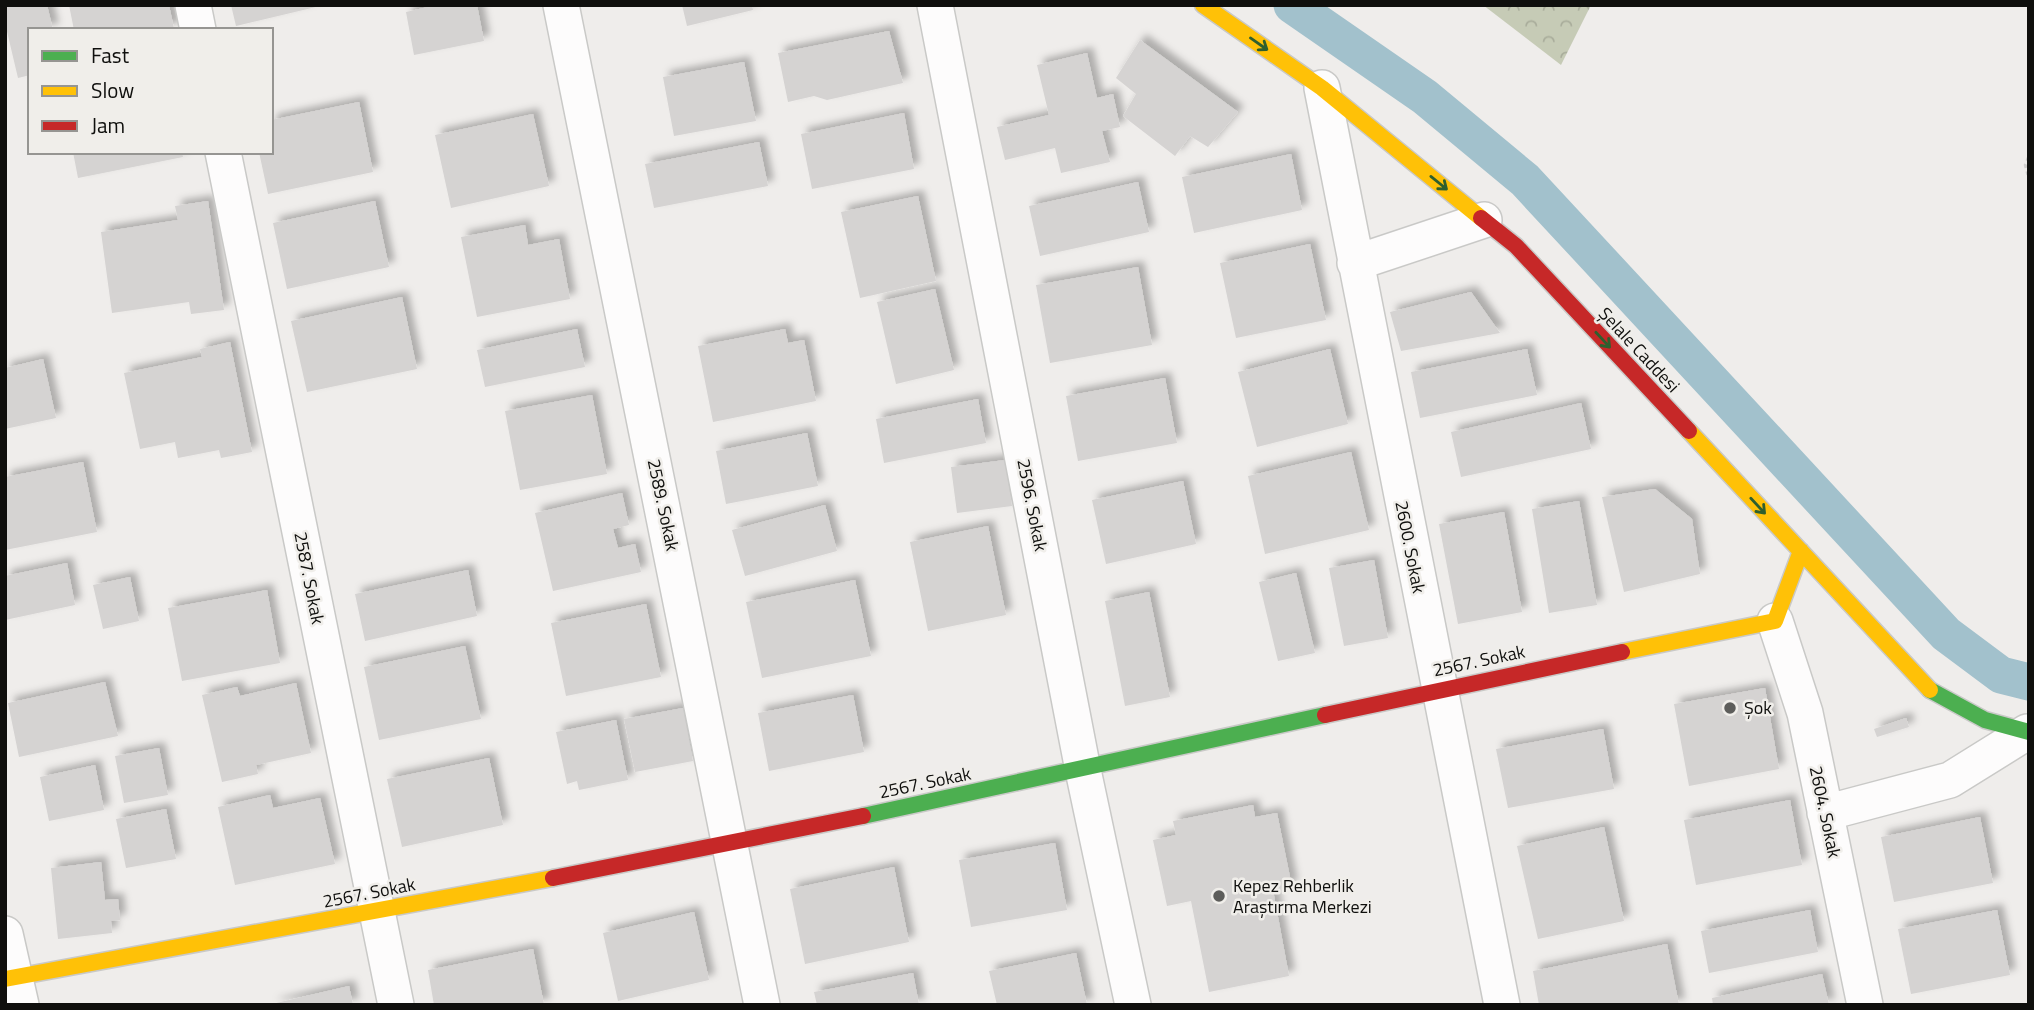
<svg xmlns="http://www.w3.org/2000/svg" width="2034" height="1010" font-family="'Titillium Web',sans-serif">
<defs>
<pattern id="forest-crowns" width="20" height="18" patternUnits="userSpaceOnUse" patternTransform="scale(1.75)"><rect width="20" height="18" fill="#c6cbb6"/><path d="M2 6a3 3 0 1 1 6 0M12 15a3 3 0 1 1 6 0" fill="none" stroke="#a9ad9b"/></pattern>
<filter id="shadow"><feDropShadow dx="6" dy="-6" stdDeviation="3.5" flood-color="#0004"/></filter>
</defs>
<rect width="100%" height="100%" fill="#efedeb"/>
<path fill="url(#forest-crowns)" d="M1483,5H1591L1561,65Z"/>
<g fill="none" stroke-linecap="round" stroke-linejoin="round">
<path stroke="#a2c1cc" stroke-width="37" d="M1292,5L1425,97L1525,180L1946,634L2001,675L2029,682"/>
</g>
<path fill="#d5d3d2" filter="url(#shadow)" d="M5,5H47L53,30H30V75L18,78L5,23Z
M69,5H169L174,29L74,30Z
M231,5H320V6L236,26Z
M437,5H477L484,41L414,55L406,12Z
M682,5H752L753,10L687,26Z
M889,31L903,83L827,100L814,96L788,102L778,53Z
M1140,40L1238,112L1208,147L1190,136L1175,156L1123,116L1136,94L1116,78Z
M1087,53L1097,98L1113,94L1120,127L1102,131L1110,162L1061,173L1055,148L1005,160L997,127L1049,115L1037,65Z
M744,62L756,121L674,136L663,77Z
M359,102L373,172L268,194L259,152H271V120Z
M904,113L914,169L812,189L801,134Z
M533,114L549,186L451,208L435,135Z
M759,142L768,186L654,208L645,164Z
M73,152H182L183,157L78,178Z
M1291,154L1302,210L1194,233L1182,177Z
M1138,182L1149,232L1040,256L1029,206Z
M918,196L936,281L860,298L841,212Z
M208,201L224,310L191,314L189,302L112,313L101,232L178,220L175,206Z
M375,201L389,267L287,289L273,223Z
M525,225L528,245L559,239L570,299L477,317L461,237Z
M1310,244L1326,320L1236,338L1220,263Z
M1138,267L1152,345L1050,363L1036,285Z
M935,289L954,370L896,384L877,302Z
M1471,292L1500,333L1401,351L1390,312Z
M402,297L417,369L307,392L291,321Z
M577,329L585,367L485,387L477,350Z
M785,329L788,343L804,340L816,401L713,422L698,346Z
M230,342L252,452L221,458L219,450L178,458L175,442L140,449L124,373L202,357L200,349Z
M1330,349L1348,424L1257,447L1238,372Z
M1527,349L1537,395L1420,418L1411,372Z
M43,359L56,418L5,429V368Z
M1165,378L1177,443L1078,461L1066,396Z
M592,395L607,474L520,490L505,411Z
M978,399L986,443L884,463L876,419Z
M1581,403L1591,449L1461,477L1451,432Z
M807,433L818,486L726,504L716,451Z
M1351,452L1369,530L1265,554L1248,476Z
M1005,460L1012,506L957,513L951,467Z
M83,462L97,532L5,550V477Z
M1183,481L1196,544L1106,564L1092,500Z
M1655,489L1692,519L1700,574L1624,592L1602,497Z
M622,493L629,525L613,529L618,548L635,544L641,572L553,591L535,513Z
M1579,501L1597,605L1549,613L1532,509Z
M825,505L837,551L745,576L732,530Z
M1504,512L1522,612L1458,624L1439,524Z
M988,526L1006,615L928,631L910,542Z
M1374,560L1388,638L1344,646L1329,568Z
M67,563L75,605L5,620V576Z
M468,570L477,616L365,641L355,594Z
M1296,573L1315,653L1278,661L1259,582Z
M130,577L139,621L103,629L93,585Z
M855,580L871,656L762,678L746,602Z
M267,590L280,663L182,681L168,608Z
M1149,592L1170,697L1125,706L1105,601Z
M646,604L661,677L566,696L551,623Z
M465,646L481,719L379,740L364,667Z
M105,682L118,736L19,757L8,703Z
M296,683L311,753L256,765L258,774L222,782L202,695L237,687L240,696Z
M1765,688L1779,769L1689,786L1674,704Z
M853,695L864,752L769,771L758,713Z
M683,708L693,761L635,772L624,719Z
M1906,718L1909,727L1877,737L1874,729Z
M616,720L628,780L579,790L577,781L567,784L556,732Z
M1603,729L1614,789L1508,808L1496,749Z
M159,748L168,795L124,803L115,756Z
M489,758L503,825L402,847L387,779Z
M95,765L104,810L49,821L40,777Z
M270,795L273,808L320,798L335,864L235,885L218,807Z
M1790,800L1802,865L1696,885L1684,820Z
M1253,805L1255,817L1277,813L1292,887L1273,890L1289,976L1209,992L1191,901L1167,906L1153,840L1176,835L1173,821Z
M166,809L176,859L126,868L116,819Z
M1980,817L1993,883L1894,902L1881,837Z
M1604,827L1624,921L1538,939L1517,846Z
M1055,843L1067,910L971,927L959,860Z
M101,862L105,900L118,899L120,920L111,921L112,933L58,939L51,868Z
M894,867L909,942L805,964L790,889Z
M1810,910L1818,952L1709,973L1701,931Z
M1997,910L2010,975L1911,994L1898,929Z
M694,912L709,980L618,1001L603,933Z
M1667,944L1679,1005H1539L1533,971Z
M533,949L544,1005H434L428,970Z
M1076,953L1087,1005H997L989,971Z
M913,973L919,1005H817L814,992Z
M1822,974L1829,1005H1713L1712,998Z
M349,986L353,1005H272V1004Z"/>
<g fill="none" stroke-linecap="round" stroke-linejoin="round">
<defs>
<path id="street" d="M193,5L198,30
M561,5L762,1005
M935,5L1083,770L1133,1005
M1322,88L1502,1005
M223,152L396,1005
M1355,263L1484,220
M1775,621L1805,713L1865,1005
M1825,813L1950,780L2027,732
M5,934L21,1005"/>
<path id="fast" d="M1930,690L1985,720L2029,732
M863,816L1325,715"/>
<path id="slow" d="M1203,5L1322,88L1481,218
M1689,431L1930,690
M1622,652L1775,621L1801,551
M5,979L553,878"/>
<path id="jam" d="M1481,218L1516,246L1689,431
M1325,715L1622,652
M553,878L863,816"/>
</defs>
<use href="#street" stroke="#c9c9c7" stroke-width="38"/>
<use href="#fast" stroke="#c9c9c7" stroke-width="19"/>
<use href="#slow" stroke="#c9c9c7" stroke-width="19"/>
<use href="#jam" stroke="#c9c9c7" stroke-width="19"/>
<path stroke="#cfcecd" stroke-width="4.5" stroke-dasharray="3.5 3.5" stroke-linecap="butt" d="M2029,158L2026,165L2029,176"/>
<use href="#street" stroke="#fdfcfc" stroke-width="35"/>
<use href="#fast" stroke="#4caf50" stroke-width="16"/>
<use href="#slow" stroke="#ffc107" stroke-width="16"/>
<use href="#jam" stroke="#c62828" stroke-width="16"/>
</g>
<defs><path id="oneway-shaft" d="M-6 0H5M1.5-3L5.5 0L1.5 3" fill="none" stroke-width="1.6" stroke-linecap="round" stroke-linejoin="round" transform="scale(1.75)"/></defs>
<g stroke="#2e5f2e">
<use href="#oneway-shaft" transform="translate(1259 44) rotate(35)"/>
<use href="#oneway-shaft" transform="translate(1439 183) rotate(39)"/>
<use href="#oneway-shaft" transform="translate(1603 340) rotate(47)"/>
<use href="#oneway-shaft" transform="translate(1758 506) rotate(47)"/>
</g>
<g fill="#5d5d5b" stroke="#f0eeea" stroke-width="2.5">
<circle cx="1730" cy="708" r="7"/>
<circle cx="1219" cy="896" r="7"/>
</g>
<g text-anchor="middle" stroke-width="5" stroke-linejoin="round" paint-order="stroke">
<g font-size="18" fill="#0f0f0d" stroke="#f0eeea">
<text transform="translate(1639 350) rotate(47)" y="6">Şelale Caddesi</text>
<text transform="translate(663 505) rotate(78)" y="6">2589. Sokak</text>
<text transform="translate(1032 505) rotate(79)" y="6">2596. Sokak</text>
<text transform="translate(1410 547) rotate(79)" y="6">2600. Sokak</text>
<text transform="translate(309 578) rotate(79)" y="6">2587. Sokak</text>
<text transform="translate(1479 661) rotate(-12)" y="6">2567. Sokak</text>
<text transform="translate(925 783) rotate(-12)" y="6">2567. Sokak</text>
<text transform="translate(1825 812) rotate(78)" y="6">2604. Sokak</text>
<text transform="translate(369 893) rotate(-11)" y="6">2567. Sokak</text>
</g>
<g font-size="18" fill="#0f0f0d" stroke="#f0eeea" text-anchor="start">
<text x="1744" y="714">Şok</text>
<text x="1233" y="892">Kepez Rehberlik<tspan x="1233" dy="21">Araştırma Merkezi</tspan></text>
</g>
</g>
<rect width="2034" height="1010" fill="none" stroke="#0f0f0d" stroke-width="14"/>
<rect x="28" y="28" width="245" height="126" fill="#f0eeea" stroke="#969592" stroke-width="2"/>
<rect x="42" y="51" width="35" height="10" fill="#4caf50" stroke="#969592" stroke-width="2"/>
<text x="91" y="63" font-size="21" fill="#0f0f0d">Fast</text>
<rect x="42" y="86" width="35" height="10" fill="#ffc107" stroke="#969592" stroke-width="2"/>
<text x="91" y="98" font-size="21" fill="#0f0f0d">Slow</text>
<rect x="42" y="121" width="35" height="10" fill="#c62828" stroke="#969592" stroke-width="2"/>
<text x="91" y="133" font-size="21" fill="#0f0f0d">Jam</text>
</svg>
